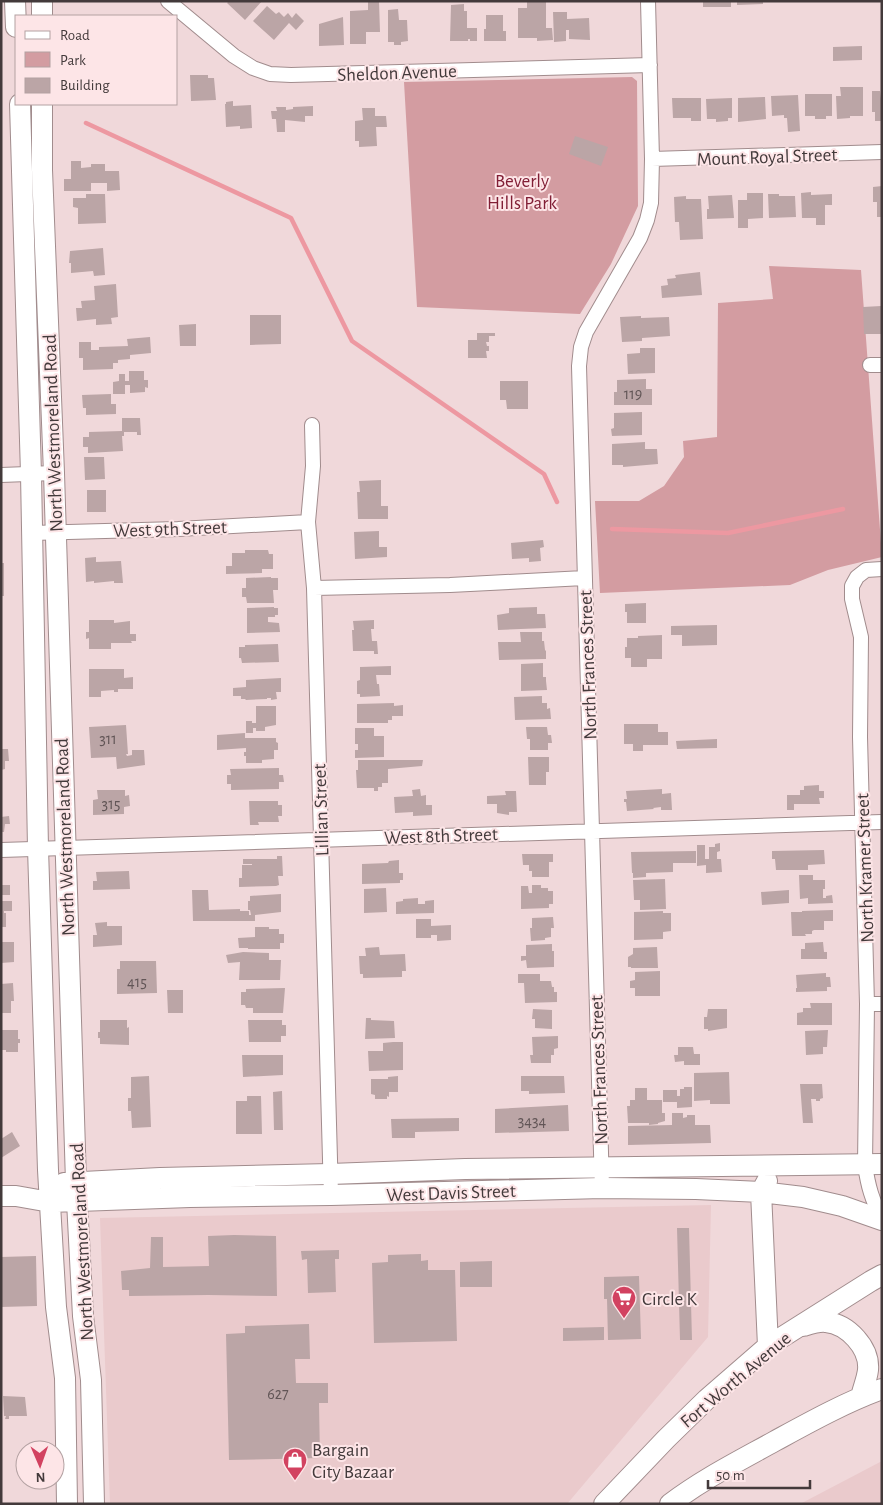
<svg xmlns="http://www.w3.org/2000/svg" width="883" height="1505" font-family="'Alegreya Sans',sans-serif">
<rect width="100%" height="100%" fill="#f0d8da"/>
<path fill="#eacacc" d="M711,1205L708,1337L567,1504H110L100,1218Z
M882,1461V1504H800Z"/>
<path fill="#d39ca1" d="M632,77L637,81L638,206L611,264L580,314L417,307L404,82Z
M769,266L861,270L882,557L828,570L790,585L600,593L595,501H639L664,486L684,457L683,441L717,437L718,303L773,299Z"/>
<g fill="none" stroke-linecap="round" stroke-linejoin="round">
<path stroke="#ed98a1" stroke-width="4.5" d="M86,123L291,218L352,341L544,474L557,502
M612,529L728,533L843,509"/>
</g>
<path fill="#bba5a6" d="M229,1H262L245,20L227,3Z
M375,1H379L380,32H366V44H350V11L368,10V2Z
M527,1H546V28H552L553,40L537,41V38H518V8H527Z
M703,1H731V7H703Z
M737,1H763V4L737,5Z
M464,4V11H467V28H477V41H470V39H468V41H450L451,5Z
M267,6L276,14L279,12L284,17L288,13L292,18L296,13L304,21L296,30L289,23L274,40L253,21Z
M398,9L399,20H407L408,41L401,42V45H394V42H388V10Z
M553,12H567V19L589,18L590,40L569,39V30H566V41L554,42Z
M486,15H503V31H506V41H484V29H486Z
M343,17L344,45L319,46V24Z
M862,46V60L833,61V47Z
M190,75H208V78H214L216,100L191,101Z
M840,87H863V116H850V118L837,119L836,96H841Z
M872,91H880L881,99H882V121H875V112H872Z
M805,94H832V116H826V119H815V116H805Z
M798,95L800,131L788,132L787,118H784V115L772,116L771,96Z
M765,97L766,119L738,122V98Z
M672,98H701V121H691V118H673Z
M732,98V118H728V121L716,122V119H707L706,99Z
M233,101V106L251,105L252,128L240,129V126L226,127L225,104H226V102Z
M313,106V116H305V122L285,120V132H277L276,119H272L271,111H277L276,107H286V110L293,109V107Z
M362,108H375V116H386L387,127H376L377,146L359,147V141H355V121L363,120Z
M575,136L608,147L601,166L569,154Z
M71,161H81V168L91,167V164H105V171H119L120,190L107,191V183H91V191H64V179H71Z
M882,186V217H877V202H873V187Z
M811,192V195L832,194V205H825V225H816V218H802L801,193Z
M747,193H763V218L748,219V228H738V200H747Z
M86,194H105L106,223L78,224V208L73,207V198H86Z
M768,194H779V196H795L796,217L769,218Z
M732,195L734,218L707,219V209H709L708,196Z
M686,196V199H701L703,239L680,240L679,222H675L674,197Z
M103,248L105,275L94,276L93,271L71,273V263H69L70,251Z
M700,272L702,295L662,298L661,286L668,285L667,279L676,278L675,275Z
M116,284L118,317L111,318L112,324L96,325V319L77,321L76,308H82L81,301L95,300L94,286Z
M881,306L882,334H864L863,307Z
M250,315H281V344L250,345Z
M641,316V318L669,317L670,336L642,338V341L622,342L620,317Z
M196,324V346H180L179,325Z
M477,333H495V336H489V342H486L487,346H489V351H486L487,358H468V340H477Z
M150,337L151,353L130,355V359L118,360V363H113V369L83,370V358H79V342H91V350H99V347L128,346L127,339Z
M640,348H655V373L628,374L627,354L640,353Z
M129,371H144V380H148V388L145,387V392L130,393V385H125V394H113V382L119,381V374H125V381H129Z
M646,379V389H652V405H614V392H617V380Z
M500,381H528V409H507L506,400H500Z
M111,394V404H116V414L86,415V408H83L82,395Z
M642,412V435L612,436L611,429L614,428V413Z
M122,418H140L141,435H137V432H124V436H122L123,451L88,453V447H83V437H89V432L122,431Z
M645,442V449H657L658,464L623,467V465H612V444Z
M84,457H104L105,479L85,480Z
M381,480V506H388V519H358L357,492H360L359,481Z
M87,490H106V512H87Z
M379,531V547H387V557L355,559L354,532Z
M543,540L544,547L540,548L541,561L529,562V558L512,559L511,543Z
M245,550H268L269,554H273V569H262V573L226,574V566H232V553H245Z
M96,557V562L121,561L123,583H114V581L94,583V581L86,582L85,558Z
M1,563H4V596H1Z
M271,577V578H278V590H273L274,603H247L246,597H242V588H246V578Z
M646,603V623H627V612H625V604Z
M274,607V608H278V615H275V617H268V622L279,623L280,632L247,633V608Z
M537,607V614H545L546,628L498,630L497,615L509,613V608Z
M89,620H114V623L130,621V634H136V641H131L132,643H111V649H89V638L86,639V632H89Z
M374,620V629H371L372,641H377L378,654H374V651H353L352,630H354L353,621Z
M717,625V645L682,646V635H671V626Z
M520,632H542V641H544L545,650L546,651V659L499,660L498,642H521Z
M662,635V659H647V667H631V658H625V647H627V638H638V636Z
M278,644L279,662L242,663L241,658H239V647H245V645Z
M543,663V677H546V681L547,690L521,691V664Z
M391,666V675H376L377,684H379L380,696L360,697V694H357V681L360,680V667Z
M89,669H124V678L133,677V689H118V692H114V690L101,691V697H89Z
M281,678V692H276L277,699L271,700V698H267V699L246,700L245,699H241V696H233V688L246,687V680Z
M542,696V703H547V709L550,708L551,719L515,720L514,697Z
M394,703V706L403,705V716H392V720H388V723H357V704Z
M256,706H276V725L265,727V731H256V728H253V733H246V721H252V723H256Z
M624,724H658V732H668V745H643V751H633V744H624Z
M126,725L128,754H126L127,756L132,755V750H144L145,765L117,769L116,757L91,758L89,727Z
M526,727H547L548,735H551L552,743H548V750H530V739H527Z
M355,728H374V736H384V757L355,758V750H358V744H355Z
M245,733V738H276V742L278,743V750H274V759L262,760V763H246V756H244V752H246V748L217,750V735Z
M717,739V748L677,749L676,741Z
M1,749H8L9,761H5V769L1,770Z
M528,757H549V772H546V785H529Z
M358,760H423L422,766L388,769V783H382V787H378V791H374V788H357L356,770H358Z
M279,768V775H283L284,782H279V789L231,790V784H227V775H231L230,769Z
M819,785V791H824V798H819L820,804H794V810H787V795H800V790H804V786Z
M420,789L421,796L426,795V805H432V815L413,816V812L395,813L394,797L413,796L412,790Z
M662,789V794L671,793L672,810H661V807L653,808L654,809L627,811L626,802H624V799H627L626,791Z
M97,790H125V796L129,795L130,806L124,807V814L93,815V800L98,799Z
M505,791H516L517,812H509V815L497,813V804H487V796L506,795Z
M249,801H278V805H282V816H278L279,822H258L259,825H250Z
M9,816L10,824H5L4,832H1V817Z
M720,843V851L717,852V859H721L722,872L706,873V865L697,866V845H705V859H709V847H715V844Z
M824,850L825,864L808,865V870H776L775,859H772V851Z
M696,851V863H673V872L646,873V877L633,878V873H632L631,852Z
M522,854H553V862H549V877H532V871H529V865H523Z
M277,856H282L283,876H278L279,885L276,886L239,887V878H242V865H252V864H243V859H277Z
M399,860V873H403V880H400V883L362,884V864L388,863L389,861Z
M129,871L130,889L93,890V881H97L96,872Z
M799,875H813V880H825V889H823V898H826V896L832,895L833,903L808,904V898L800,899Z
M665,879L666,909L640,910V900H634L633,880Z
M1,885H10V895H1Z
M532,885H541V888H548V891H553V904H549V908L521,909V886H528L529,893H532Z
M386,888L387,912L364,913V889Z
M192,890H208L209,910L240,909V911H249V915H251L250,910H248V901H250V896L281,894V912L255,915V921H193Z
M789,890V903L762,905L761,892Z
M418,898V904H425V901L434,900V913L396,914V902L403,901V899Z
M1,901H12V911H4V913H6V927H1Z
M833,910V921H824V930H814L812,931V934H805L806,936H792L791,912H802V911Z
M663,911V913H671V931L663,932V939L634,940V912Z
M553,917L554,928H551V937L545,938V940L531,941L530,928H532V918Z
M416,919H431V926L451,925V940L437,941V935H431V938H416Z
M107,922V926H122V945L93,947V935H97L95,923Z
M255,927H269V929H279V934H284V943H280V949H248V948H239L238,938L255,937Z
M1,942H14V962L1,963Z
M823,942L824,952H827V959H801V949H805V943Z
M552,944V951H554V967L527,968L526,960L521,961V956H526V945Z
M379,947L380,955L405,954L406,971H402V977L363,978V974H360L359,956H366L365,948Z
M657,947L658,968H631V967H628V957L633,954V948Z
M243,952L269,953V960H281L280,980H239L240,962L228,963L226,955Z
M120,961H156L157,993L117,994V969H120Z
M660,971V996H635V988H630V981L635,980V972Z
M826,973V977H830L831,987H827V991L796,992V988H797L796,975Z
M518,974H540V981H551L552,987H554V992H557V1002L525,1003L524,983H518Z
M13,983L14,1001H11V1013H1V984Z
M285,988L283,1013H253V1008H246L245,1005H241V992H246V989Z
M167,990H183V1013H168Z
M810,1003H832V1025H797V1013L803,1012V1008H811Z
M533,1009L552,1010V1029L535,1028V1019H532Z
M708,1009H727V1028L708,1031V1029H704V1017H707Z
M366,1018H371V1020L394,1021L395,1038L365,1039Z
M100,1020H127V1028L129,1027V1045L100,1044V1038H98V1032H100Z
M248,1020H282V1025H286V1036H281V1042H249Z
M1,1030H18V1039H20V1043H18V1052H6V1050H1Z
M828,1030L827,1047H823V1054L806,1055L805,1031Z
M558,1036V1048L554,1049V1055H551V1063H531L530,1055H533L532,1037Z
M393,1042H403V1070L369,1071L368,1051H383V1043Z
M678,1047H693L694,1054H700V1065H684V1061L675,1062L674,1055H678Z
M242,1055H283V1075L243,1077Z
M729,1072L730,1104H710V1100L694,1101V1073Z
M149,1076L151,1127L132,1128L131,1111H128V1098H131V1077Z
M398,1076V1092H389V1097L387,1096V1099H375V1095L371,1094V1079H388V1077Z
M521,1076H564L565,1093L529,1094V1091H521Z
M800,1084H822L823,1098L820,1099V1101H816V1099H811L813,1123H803Z
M684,1087H692V1107L677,1108V1102H663V1090H677V1096H680V1089H684Z
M635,1088H647V1100H662V1113H665V1121L658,1123V1124L649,1125V1123H628L627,1106H630V1100H635Z
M282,1091L283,1130H274L273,1092Z
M247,1096H261L262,1134H236V1101H247Z
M568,1105L569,1131L495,1133V1109Z
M672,1113H683V1118L687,1117V1115H695V1125H710L711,1143L628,1145V1126L672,1125Z
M459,1118V1131L415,1132V1138H392L391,1119Z
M12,1132L20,1146L1,1158V1139Z
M677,1228H689L692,1340H680Z
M234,1235L276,1236L277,1296L208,1295L129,1296V1290H122L121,1271L150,1268L151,1237H163V1267L209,1266L208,1236Z
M339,1250V1259H335L336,1292L308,1293L307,1259L302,1260L301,1251Z
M421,1254V1261L428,1260V1270H455L457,1341L374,1343L372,1263L388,1262V1255Z
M36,1256L37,1306L1,1307V1257Z
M492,1261V1287H460V1262Z
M639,1276L641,1339L608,1340L607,1299H604V1277Z
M309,1324L310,1359H295L296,1383H328V1403H319L320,1458L229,1460L226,1334L245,1333V1326Z
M604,1327V1340L563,1341V1328Z
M3,1396L25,1397L27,1416H9V1419H5L6,1416H4Z"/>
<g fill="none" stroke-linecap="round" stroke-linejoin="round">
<defs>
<path id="minor" d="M168,1L234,56L253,68L270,74L291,75L650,65
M652,159L882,152
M870,365H882
M312,425L313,466L308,522L314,588L331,1195
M1,475L54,473
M32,533L178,529L308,522
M882,569L866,570L857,577L852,586V599L861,637L860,737L867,1004L865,1165C868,1186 872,1200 882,1219
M314,588L450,585L584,578
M1,850L882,822
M867,1004H882
M602,1188L579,366L581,347L586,332L640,238L647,220L651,203L652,159L648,1"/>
<path id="secondary" d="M15,1L16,27
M42,1V16
M20,104L31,474L38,848L48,1170L56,1307L65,1378L67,1504
M42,104V170L54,473L76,1182L83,1316L91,1380L94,1504
M767,1181L761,1192L768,1346
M64,1183L160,1178L330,1174L465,1169L882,1164
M1,1196H16L50,1202L190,1197L331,1195L602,1188L696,1189L761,1192L803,1197L842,1206L882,1220
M803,1326C810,1324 819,1321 826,1322C848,1324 870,1348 868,1370C867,1379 863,1388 861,1397
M604,1504L666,1439L707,1399L768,1346L871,1281L882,1275
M670,1504C703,1479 739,1461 775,1441C810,1422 844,1403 882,1389"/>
</defs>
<use href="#minor" stroke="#a18c8d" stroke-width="16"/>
<use href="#secondary" stroke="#a18c8d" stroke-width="22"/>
<use href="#minor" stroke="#fff" stroke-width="14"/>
<use href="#secondary" stroke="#fff" stroke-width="20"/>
</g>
<defs>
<symbol id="supermarket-pin" viewBox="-11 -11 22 30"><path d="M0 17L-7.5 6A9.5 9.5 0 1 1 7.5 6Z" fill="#d24260" stroke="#fde5e7"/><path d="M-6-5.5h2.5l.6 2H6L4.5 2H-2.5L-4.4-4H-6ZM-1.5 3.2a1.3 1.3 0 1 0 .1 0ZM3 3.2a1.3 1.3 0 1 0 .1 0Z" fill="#fff"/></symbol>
<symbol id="shop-pin" viewBox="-11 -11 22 30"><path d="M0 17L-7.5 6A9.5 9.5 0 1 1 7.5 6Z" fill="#d24260" stroke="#fde5e7"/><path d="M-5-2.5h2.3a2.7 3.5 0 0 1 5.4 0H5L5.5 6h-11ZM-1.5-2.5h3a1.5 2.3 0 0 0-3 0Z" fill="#fff"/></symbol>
</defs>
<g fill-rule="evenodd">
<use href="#supermarket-pin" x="610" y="1284" width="28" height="38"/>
<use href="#shop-pin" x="281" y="1446" width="28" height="38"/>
</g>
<g text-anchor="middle" stroke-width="4" stroke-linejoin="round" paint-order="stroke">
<g font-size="16" fill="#615556">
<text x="633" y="399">119</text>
<text x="108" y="744">311</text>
<text x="111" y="809">315</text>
<text x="137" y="987">415</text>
<text x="532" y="1126">3434</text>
<text x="278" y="1399">627</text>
</g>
<g font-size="19" fill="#433a3b" stroke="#fde5e7">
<text transform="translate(397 72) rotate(-2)" y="7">Sheldon Avenue</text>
<text transform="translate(767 156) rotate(-2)" y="7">Mount Royal Street</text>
<text transform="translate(52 433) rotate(-92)" y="7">North Westmoreland Road</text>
<text transform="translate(170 528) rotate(-2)" y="7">West 9th Street</text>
<text transform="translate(587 665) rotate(-92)" y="7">North Frances Street</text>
<text transform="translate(320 810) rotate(-92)" y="7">Lillian Street</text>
<text transform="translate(441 835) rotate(-2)" y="7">West 8th Street</text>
<text transform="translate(64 837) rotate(-92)" y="7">North Westmoreland Road</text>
<text transform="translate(864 868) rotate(-92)" y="7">North Kramer Street</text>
<text transform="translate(598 1070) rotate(-92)" y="7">North Frances Street</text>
<text transform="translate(451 1192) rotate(-2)" y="7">West Davis Street</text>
<text transform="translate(81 1242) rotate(-93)" y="7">North Westmoreland Road</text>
<text transform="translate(735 1379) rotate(-40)" y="7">Fort Worth Avenue</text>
</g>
<g font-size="19" fill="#811e35" stroke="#fde5e7">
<text x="522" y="187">Beverly<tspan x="522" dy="22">Hills Park</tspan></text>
</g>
<g font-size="19" fill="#433a3b" stroke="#fde5e7" text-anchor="start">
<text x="642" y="1305">Circle K</text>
<text x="312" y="1456">Bargain<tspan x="312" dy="22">City Bazaar</tspan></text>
</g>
</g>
<rect width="883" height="1505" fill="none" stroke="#433a3b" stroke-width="5"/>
<rect x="15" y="15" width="162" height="90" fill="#fde5e7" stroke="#b3a1a2"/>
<rect x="25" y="31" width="25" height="8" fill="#ffffff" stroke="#b3a1a2"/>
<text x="60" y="40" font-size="15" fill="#433a3b">Road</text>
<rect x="25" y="52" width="25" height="15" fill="#d39ca1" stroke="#b3a1a2"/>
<text x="60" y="65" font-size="15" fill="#433a3b">Park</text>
<rect x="25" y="78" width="25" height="15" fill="#bba5a6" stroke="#b3a1a2"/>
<text x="60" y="90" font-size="15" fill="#433a3b">Building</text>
<g transform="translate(40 1465) rotate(178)"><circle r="24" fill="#fde5e7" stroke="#b3a1a2"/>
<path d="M0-4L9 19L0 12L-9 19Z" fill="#d24260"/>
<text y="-8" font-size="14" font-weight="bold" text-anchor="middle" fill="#433a3b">N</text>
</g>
<path d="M708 1480v8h102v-8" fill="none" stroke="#433a3b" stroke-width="2.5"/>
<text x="716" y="1480" font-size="15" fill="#433a3b" stroke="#fde5e7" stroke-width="4" paint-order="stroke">50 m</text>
</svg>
